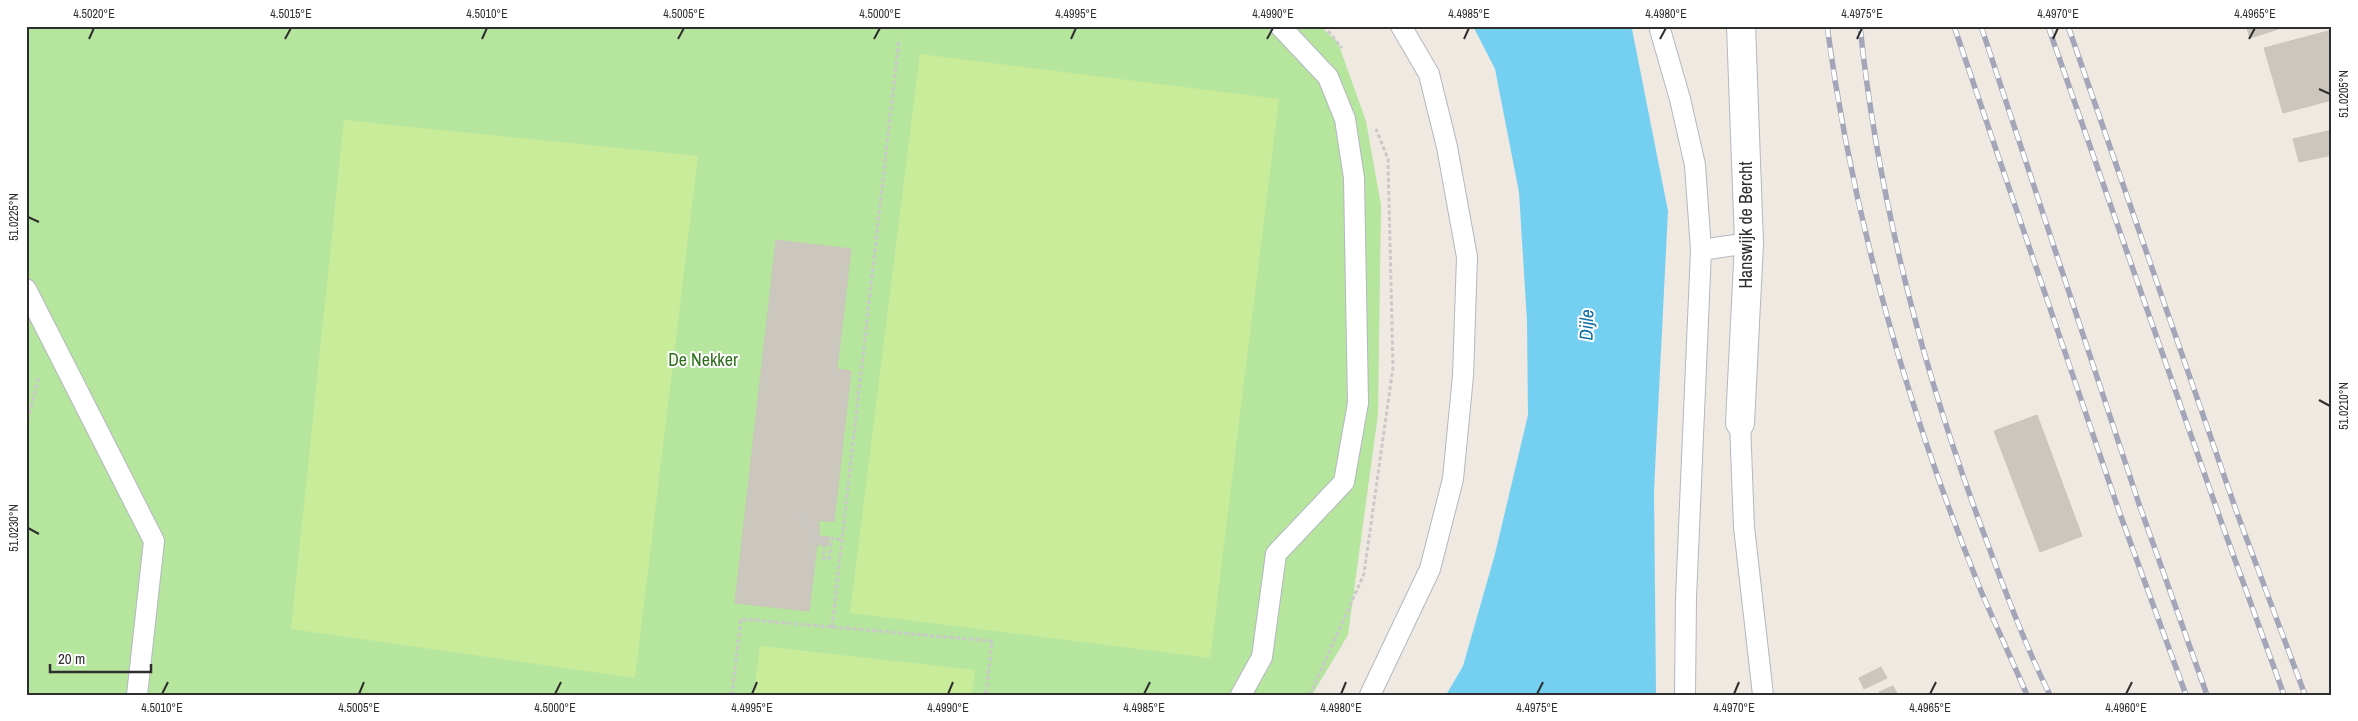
<svg xmlns="http://www.w3.org/2000/svg" width="2358" height="721" font-family="'Archivo Narrow',sans-serif">
<rect width="100%" height="100%" fill="#efe9e1"/>
<path fill="#b6e59e" d="M26,26H1320L1338,43L1366,121L1381,205L1378,414L1348,635L1312,695H26Z"/>
<path fill="#c9ec9a" d="M920,54L1279,99L1210,658L850,613Z
M344,120L698,156L635,678L291,629Z
M760,646L975,670L972,695H754Z"/>
<path fill="#75cff0" d="M1473,26H1631L1632,29L1668,211L1654,490L1656,695H1446L1463,666L1495,554L1528,415L1527,321L1519,192L1495,69Z"/>
<path fill="#cbc7bf" stroke="#cbc5ba" d="M2246,26H2288L2250,38Z
M2332,30V100L2283,113L2264,48Z
M2332,130V155L2299,162L2293,139Z
M776,240L851,249L837,369L851,371L834,522L819,520V536L829,537V545H817L809,611L735,603Z
M2037,415L2082,536L2040,552L1994,431Z
M1881,667L1887,678L1864,689L1859,678Z
M1893,686L1898,695H1880L1879,692Z"/>
<g fill="none" stroke-linecap="round" stroke-linejoin="round">
<defs>
<path id="service" d="M1659,26L1680,99L1695,165L1701,250L1686,598L1685,695
M1701,250L1749,243
M26,289L154,541L137,695
M1740,423L1744,527L1763,695
M1241,695L1262,657L1276,554L1344,482L1358,403L1354,178L1345,119L1328,77L1280,26
M1370,695L1430,569L1453,479L1463,376L1467,257L1447,147L1429,74L1401,26"/>
<path id="minor" d="M1740,423L1749,243L1741,26"/>
</defs>
<use href="#service" stroke="#b4b7c1" stroke-width="22"/>
<use href="#minor" stroke="#b4b7c1" stroke-width="30"/>
<path stroke="#c9c9c9" stroke-width="3" stroke-dasharray="4 2.5" stroke-linecap="butt" d="M1324,26L1342,48
M26,426L39,376
M800,516L818,541L824,542L823,558L829,559L832,538L842,540
M832,627L899,39
M732,695L741,619L992,641L986,695
M1310,695L1364,574L1393,367L1388,159L1376,129"/>
<use href="#service" stroke="#fff" stroke-width="20"/>
<use href="#minor" stroke="#fff" stroke-width="28"/>
<defs>
<path id="rail" d="M1827,26C1853,220 1908,410 1981,591C1996,626 2012,660 2027,695
M1860,26C1878,199 1923,371 1984,534C2004,588 2024,643 2050,695
M1954,26L2120,514L2186,695
M1981,26L2139,504L2207,695
M2048,26L2222,524L2284,695
M2068,26L2237,513L2305,695"/>
</defs>
<use href="#rail" stroke="#a3a6b8" stroke-width="5.5"/>
<use href="#rail" stroke="#fff" stroke-width="4" stroke-dasharray="11" stroke-linecap="butt"/>
</g>
<path fill="none" stroke="#2e2e2e" stroke-width="2" d="M89,39L94,28M285,39L291,28M482,39L487,28M678,39L684,28M874,39L880,28M1071,39L1076,28M1267,39L1273,28M1464,39L1469,28M1660,39L1666,28M1857,39L1862,28M2053,39L2058,28M2249,39L2255,28M2319,89L2330,94M28,217L39,222M2319,400L2330,406M28,528L39,534M162,694L168,682M359,694L364,682M555,694L561,682M752,694L757,682M948,694L953,682M1144,694L1150,682M1341,694L1346,682M1537,694L1543,682M1734,694L1739,682M1930,694L1936,682M2126,694L2132,682"/>
<g text-anchor="middle" stroke-width="4" stroke-linejoin="round" paint-order="stroke">
<g font-size="18" fill="#2e2e2e" stroke="#fff">
<text transform="translate(1746 225) rotate(-90)" y="6">Hanswijk de Bercht</text>
</g>
<g font-size="18" fill="#2c6e1b" stroke="#fff">
<text x="703" y="366">De Nekker</text>
</g>
<g font-size="19" font-style="italic" fill="#0d6fa3" stroke="#fff">
<text transform="translate(1586 325) rotate(-88)" y="7">Dijle</text>
</g>
</g>
<rect width="2358" height="721" fill="none" stroke="#ffffff" stroke-width="55"/>
<path d="M50 664v8h101v-8" fill="none" stroke="#2e2e2e" stroke-width="2.5"/>
<text x="58" y="664" font-size="15" fill="#2e2e2e" stroke="#ffffff" stroke-width="4" paint-order="stroke">20 m</text>
<rect x="28" y="28" width="2302" height="666" fill="none" stroke="#2e2e2e" stroke-width="2"/>
<g font-size="12" text-anchor="middle" fill="#2e2e2e">
<text x="94" y="18">4.5020°E</text>
<text x="291" y="18">4.5015°E</text>
<text x="487" y="18">4.5010°E</text>
<text x="684" y="18">4.5005°E</text>
<text x="880" y="18">4.5000°E</text>
<text x="1076" y="18">4.4995°E</text>
<text x="1273" y="18">4.4990°E</text>
<text x="1469" y="18">4.4985°E</text>
<text x="1666" y="18">4.4980°E</text>
<text x="1862" y="18">4.4975°E</text>
<text x="2058" y="18">4.4970°E</text>
<text x="2255" y="18">4.4965°E</text>
<text transform="translate(2344 94) rotate(-90)" y="4">51.0205°N</text>
<text transform="translate(14 217) rotate(-90)" y="4">51.0225°N</text>
<text transform="translate(2344 406) rotate(-90)" y="4">51.0210°N</text>
<text transform="translate(14 528) rotate(-90)" y="4">51.0230°N</text>
<text x="162" y="712">4.5010°E</text>
<text x="359" y="712">4.5005°E</text>
<text x="555" y="712">4.5000°E</text>
<text x="752" y="712">4.4995°E</text>
<text x="948" y="712">4.4990°E</text>
<text x="1144" y="712">4.4985°E</text>
<text x="1341" y="712">4.4980°E</text>
<text x="1537" y="712">4.4975°E</text>
<text x="1734" y="712">4.4970°E</text>
<text x="1930" y="712">4.4965°E</text>
<text x="2126" y="712">4.4960°E</text>
</g>
</svg>
